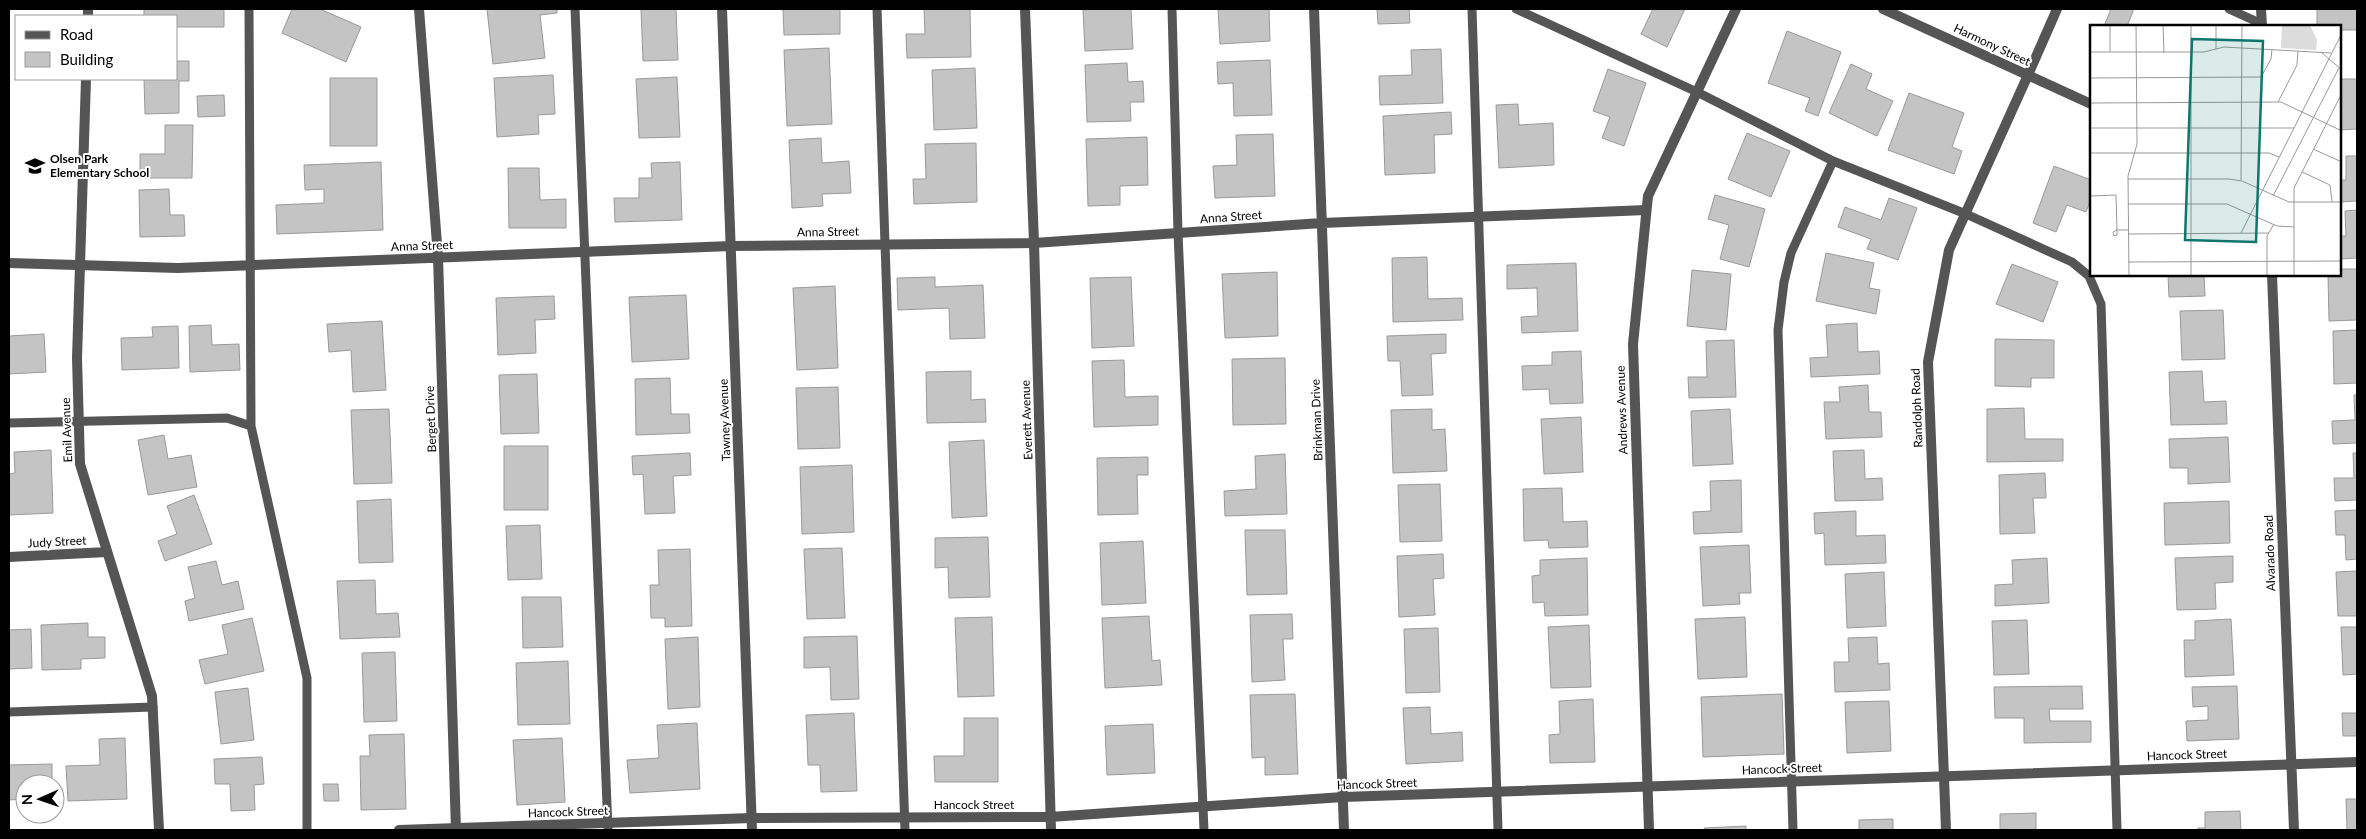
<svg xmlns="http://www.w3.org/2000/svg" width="2366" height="839" font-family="Lato,sans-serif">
<rect width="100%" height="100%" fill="#fff"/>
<path fill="#c4c4c4" stroke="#999" d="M144,9H224V27H176V16H144Z
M292,9H320L361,27L346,62L282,33Z
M487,9H557V13L540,15L545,58L493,64Z
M641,9H676L678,60L643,61Z
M783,9H840V34L784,35Z
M924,9H970L971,57L907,58L906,34H925Z
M1083,9H1131L1133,49L1085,51Z
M1218,9H1269L1270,41L1220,44Z
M1377,9H1409L1410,23L1378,24Z
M1653,9H1685L1667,47L1641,34Z
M2111,9H2134L2127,26H2104Z
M2317,9H2357V30H2340V26H2317Z
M1787,31L1841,52L1818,116L1805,111L1810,98L1768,83Z
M829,48L832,124L787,126L784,50Z
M1441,49L1443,103L1380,105L1379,76L1412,75L1411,50Z
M1270,60L1272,115L1234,116L1233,83L1218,84L1217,62Z
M176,61H189V81H179V113L145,114L144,79H176Z
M1127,63L1128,82L1143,81L1144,102H1130L1131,121L1087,122L1085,65Z
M1851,64L1872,74L1866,89L1893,101L1877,136L1829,113Z
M975,68L977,128L934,130L932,70Z
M1608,69L1646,83L1624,146L1602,138L1610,117L1593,111Z
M553,75L555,114L538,115L539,134L497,137L494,78Z
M677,77L680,137L639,138L636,79Z
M330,78H377V146H330Z
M2340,79H2357V129L2340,130Z
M1909,93L1964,113L1952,147L1962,151L1954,174L1888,150Z
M224,95L225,116L198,117L197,96Z
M1518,104L1519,125L1553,123L1554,165L1499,168L1496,105Z
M1451,112L1452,134L1434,135L1435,173L1385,175L1383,116Z
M165,125H193L192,178H140V154H165Z
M1747,133L1790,151L1771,197L1728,179Z
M1273,134L1275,196L1215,198L1213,166L1237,165L1236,135Z
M1147,137L1148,185L1120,186V205L1088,206L1086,139Z
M821,138L822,163L849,161L851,193L822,194L823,206L792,208L789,140Z
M976,143L977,202L914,204L913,179H926L925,144Z
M2346,156H2357V201L2340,202V180H2346Z
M381,162L383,230L277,234L276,205L324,203V189L305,190L304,165Z
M680,162L682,220L615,222L614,198H639V178H652L651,163Z
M2054,166L2091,180V199L2086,212L2067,205L2056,232L2033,223Z
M508,168H539L540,200L566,199V228H509Z
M169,189L170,215H184L185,236L140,237L139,190Z
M1715,195L1765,209L1749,267L1720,259L1729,225L1708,219Z
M1889,198L1917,208L1898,260L1867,249L1871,239L1838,227L1845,207L1881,220Z
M2357,210V258L2340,259V236H2346L2345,211Z
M1826,253L1874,263L1869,288L1880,290L1876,314L1816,301Z
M1427,257L1428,299L1462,298L1463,320L1393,322L1392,258Z
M1576,263L1578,331L1522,333L1521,317L1538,316L1537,288L1507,289V265Z
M2012,264L2058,282L2043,322L1996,304Z
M2340,269H2357V320L2329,321L2328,275H2340Z
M1692,270L1731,274L1726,330L1687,326Z
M1277,272L1278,336L1225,338L1222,274Z
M2168,275H2204L2205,296L2169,297Z
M935,277V287L983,285L985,338L950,339L949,308L898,310L897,278Z
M1131,277L1134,346L1092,348L1090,278Z
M835,286L838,368L797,370L793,288Z
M686,295L689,359L632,362L629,297Z
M554,296L555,319L535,320L536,353L498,355L496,298Z
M2223,310L2225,359L2182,360L2180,311Z
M382,321L386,390L353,392L351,350L329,352L327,324Z
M1857,323L1858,352L1879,351L1880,374L1811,377L1810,358L1828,357L1826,325Z
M211,325L212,345L239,344L240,370L190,372L189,326Z
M178,326L179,368L122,370L121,338L153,337L152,327Z
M2357,330V383L2334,384L2333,331Z
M44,334L46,372L9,374V336Z
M1446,334V353L1431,354L1433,395L1402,396L1400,361H1388L1387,336Z
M1995,339L2054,340V378H2031V387L1995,386Z
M1734,340L1736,397L1689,398L1688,377H1707L1706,341Z
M1581,351L1583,403L1550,404L1549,389L1523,390L1522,366L1552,365V352Z
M1285,358L1286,424L1233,425L1232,359Z
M1124,360L1125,397L1158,396V425L1094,427L1092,361Z
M971,371V400L985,399L986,422L927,423L926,372Z
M2202,371L2204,402L2226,401L2227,424L2171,425L2169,372Z
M537,374L539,433L501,434L499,375Z
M670,378L671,414H689L690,433L636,435L635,379Z
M1868,385L1869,412H1881L1882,437L1826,439L1824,402H1840L1839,387Z
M838,387L840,448L798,449L796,388Z
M2354,395H2357V443L2333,444L2332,421L2355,420Z
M2024,408L2025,439H2063V461L1987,462V409Z
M389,409L392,483L354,484L351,410Z
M1432,409V430L1445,429L1447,471L1393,473L1391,410Z
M1730,409L1733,464L1693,466L1691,411Z
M1581,417L1583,472L1544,474L1541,419Z
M164,435L168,459L191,455L197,487L148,495L138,440Z
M2228,437L2230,482L2188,484V468H2170L2169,439Z
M984,440L987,516L952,518L949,442Z
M504,446H548V510H504Z
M51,450L53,513L9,515V474L15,473L14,452Z
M1864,450L1865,479L1882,478L1883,500L1835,501L1833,451Z
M690,453L691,475L673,476L675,513L645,514L643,474L633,475L632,456Z
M2353,453H2357V500L2335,501L2334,478H2354Z
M1285,454L1287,514L1225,516L1224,491L1256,489L1255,456Z
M1148,457V475H1137L1138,514L1098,515L1097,458Z
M852,465L854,532L802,534L800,467Z
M2045,473L2046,498H2033L2035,533L2000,534L1999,475Z
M1741,480L1742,532L1694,534L1693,512L1711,511L1710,481Z
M1440,484L1442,541L1400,542L1398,485Z
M1562,488L1563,522L1587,521L1588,547L1549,548L1548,540L1524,541L1523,489Z
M194,495L212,544L165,561L158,541L177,534L167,506Z
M391,499L393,562L359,563L357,501Z
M2229,501L2230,543L2165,545L2164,503Z
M2357,510V559L2346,560L2345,535H2336L2335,511Z
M1856,511V536L1885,535L1886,563L1825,565L1824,533L1815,534L1814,513Z
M540,525L542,579L508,580L506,526Z
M1245,530H1285L1287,594L1247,595Z
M988,537L990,597L949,598L948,567L935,568V538Z
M1143,541L1146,603L1102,605L1100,543Z
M1749,545L1751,593H1739L1740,604L1703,606L1700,547Z
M842,548L845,618L807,619L804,549Z
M690,549L692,626L665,627V618H651L650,585H659L658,550Z
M1443,554L1444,578L1433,579L1435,615L1399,617L1397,556Z
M2233,556V582L2215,583L2216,609L2177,610L2175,558Z
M1587,558L1588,615L1545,616L1544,602L1533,603L1532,576L1540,575V560Z
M2047,558L2049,603L1995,606V585L2013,584L2012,560Z
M216,561L222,585L238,581L244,609L189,621L185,601L195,598L188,567Z
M2357,571V616H2338L2336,572Z
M1884,572L1886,626L1847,628L1845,574Z
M375,580L376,614L398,613L400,637L340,639L337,581Z
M522,597H561L563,647L523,648Z
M1292,614L1293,639H1283L1285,680L1252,682L1250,615Z
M1149,616L1152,661L1160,660L1162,685L1105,688L1102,618Z
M992,617L994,696L958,697L955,618Z
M1745,617L1747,677L1698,679L1695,619Z
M252,618L264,671L205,684L199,660L228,654L222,625Z
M2231,619L2234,675L2185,677L2184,640H2195V621Z
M2027,620L2029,674L1994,675L1992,621Z
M88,623V637H105V658L81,659V669L42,670L41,625Z
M1589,625L1591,687L1551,688L1548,627Z
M2341,627H2357V674L2343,675Z
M1438,628L1440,692L1406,693L1404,629Z
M31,629L32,668L9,669V630Z
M857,636L859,699L831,700L830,667L804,668V637Z
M698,637L700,707L668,709L665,639Z
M1877,637L1878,664L1889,663L1890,690L1835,692L1834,662H1849L1848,638Z
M395,652L397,721L364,722L362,653Z
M568,661L570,724L518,725L516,663Z
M2082,686L2083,709H2049L2050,721H2091V742L2024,743V718H1995L1994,687Z
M2237,686L2239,739L2187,741L2186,721L2208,720V706L2193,707L2192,687Z
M248,688L254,740L221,744L215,692Z
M1295,694L1298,774L1265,775V757L1252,758L1250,695Z
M1782,694L1784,754L1703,757L1701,697Z
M1593,699L1595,762L1550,763L1549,735L1560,734L1559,701Z
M1889,701L1891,751L1847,753L1845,702Z
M1430,707L1431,734L1462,732L1463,761L1406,764L1403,708Z
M854,713L857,791L821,792L820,765H808L806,715Z
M2342,713H2357V736H2343Z
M964,718H998V782H935L934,756H964Z
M697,723L700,789L630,793L627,760L659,758L657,725Z
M1153,724L1155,773L1107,775L1105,726Z
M404,734L406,809L361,810L360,756H370L369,735Z
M125,738L127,799L68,801L66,766L100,765L99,739Z
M562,738L565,802L517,805L513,740Z
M262,757L264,784L254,785L255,810L231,811L230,784H215L214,759Z
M52,764V784H25V799L9,800V765Z
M323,784H338L339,801H324Z
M2346,799H2357V830H2347Z
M2240,811L2241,830H2198V828H2205V812Z
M2036,813V830H2000V814Z
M1893,819V830H1859V820Z
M1746,826V830H1705L1704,828Z"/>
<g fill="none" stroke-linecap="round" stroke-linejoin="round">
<path stroke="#555" stroke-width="9" d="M249,9L251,426L307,678V830
M575,9L608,830
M877,9L905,830
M1172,9L1178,233L1204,830
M1472,9L1498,830
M1516,9L1697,92L1833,161L1966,214L2072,262L2089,276L2101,304L2117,830
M2229,9L2262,24
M9,423L227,418L251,426
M9,712L153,707
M1793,830L1778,330L1784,282L1791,253L1833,161"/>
<path stroke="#555" stroke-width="10" d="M419,9L438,257L456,830
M722,9L752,830
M1314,9L1344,830
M88,16V9
M86,79L77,358L80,464L152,696L159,830
M9,263L178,268L731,246L1034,243L1322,223L1646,210
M9,557L107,552
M1649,830L1633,344L1648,196L1736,9
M1946,830L1928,362L1949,250L2028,75"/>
<path stroke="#555" stroke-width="10" d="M1025,9L1034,243L1051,830
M1883,9L2091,104
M2261,9L2262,26
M2028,75L2057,9
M2272,275L2294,830
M399,830L752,818L1050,817L1343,797L2357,762"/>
</g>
<defs>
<symbol id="school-bare" viewBox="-9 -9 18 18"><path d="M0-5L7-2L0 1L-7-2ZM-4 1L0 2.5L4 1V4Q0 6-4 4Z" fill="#000" stroke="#fff" stroke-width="2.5" paint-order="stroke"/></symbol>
</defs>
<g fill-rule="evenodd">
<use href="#school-bare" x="21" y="152" width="28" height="28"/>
</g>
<g text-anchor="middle" stroke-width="4" stroke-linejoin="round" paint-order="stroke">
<g font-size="12" fill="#000" stroke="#fff">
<text transform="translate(1992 45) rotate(25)" y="4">Harmony Street</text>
<text transform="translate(1231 217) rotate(-4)" y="4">Anna Street</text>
<text transform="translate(828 232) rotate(-1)" y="4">Anna Street</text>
<text transform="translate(422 246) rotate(-2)" y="4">Anna Street</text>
<text transform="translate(1917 408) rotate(-92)" y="4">Randolph Road</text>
<text transform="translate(1622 410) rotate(-92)" y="4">Andrews Avenue</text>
<text transform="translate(431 419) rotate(-92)" y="4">Berget Drive</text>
<text transform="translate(725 420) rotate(-92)" y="4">Tawney Avenue</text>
<text transform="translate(1027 420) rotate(-92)" y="4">Everett Avenue</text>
<text transform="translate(1317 420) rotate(-92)" y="4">Brinkman Drive</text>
<text transform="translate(67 430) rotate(-92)" y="4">Emil Avenue</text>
<text transform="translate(57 542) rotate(-3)" y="4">Judy Street</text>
<text transform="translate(2270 553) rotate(-92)" y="4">Alvarado Road</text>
<text transform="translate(2187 755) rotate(-2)" y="4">Hancock Street</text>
<text transform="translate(1782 769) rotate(-2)" y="4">Hancock Street</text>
<text transform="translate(1377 784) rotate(-2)" y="4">Hancock Street</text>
<text x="974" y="809">Hancock Street</text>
<text transform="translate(568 812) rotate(-2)" y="4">Hancock Street</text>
</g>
<g font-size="12" font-weight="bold" fill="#000" stroke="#fff" text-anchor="start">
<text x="50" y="163">Olsen Park<tspan x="50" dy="14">Elementary School</tspan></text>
</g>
</g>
<g transform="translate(2090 25)">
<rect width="251" height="251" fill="#fff"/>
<path d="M192,0H220L227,15L226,25L191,23Z" fill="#dcdcdc"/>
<path fill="none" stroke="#999" stroke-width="1" d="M20,0V27M73,0L74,28M101,0V251M126,0V24M0,27H114L134,22L241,28M232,28L252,45M0,53L171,52L181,34L182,24M188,77L207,40L208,26M0,78L191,77L252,106M0,103H204M223,124L252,137M0,128H179L189,132M212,147L240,160L242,177M38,154H139L152,156L199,177H252M151,155L152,0M0,171L26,170L27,205H38M183,171L249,43M38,179H137L187,201L204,202M27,205V210L24,211L23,207ZM151,208L252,8M38,209L179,208M38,237L252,236M39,251L38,151L47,119L46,0M177,251V211L184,199M204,251V163L252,68"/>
<path fill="#0f766e" fill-opacity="0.15" stroke="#0f766e" stroke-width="2.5" d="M102,14L173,16L166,217L95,215Z"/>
<rect width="251" height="251" fill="none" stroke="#000" stroke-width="2.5"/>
</g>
<rect width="2366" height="839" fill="none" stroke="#000000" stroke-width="20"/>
<rect x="15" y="15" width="162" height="65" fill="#ffffff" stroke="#999999"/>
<rect x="25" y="31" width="25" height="8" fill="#555555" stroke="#999999"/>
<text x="60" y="40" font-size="15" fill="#000000">Road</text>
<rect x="25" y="52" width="25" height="15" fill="#c4c4c4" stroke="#999999"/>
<text x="60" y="65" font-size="15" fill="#000000">Building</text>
<g transform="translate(40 799) rotate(268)"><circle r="24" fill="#ffffff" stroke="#999999"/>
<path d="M0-4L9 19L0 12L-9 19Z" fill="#000000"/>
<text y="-8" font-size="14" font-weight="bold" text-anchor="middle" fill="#000000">N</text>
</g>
</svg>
